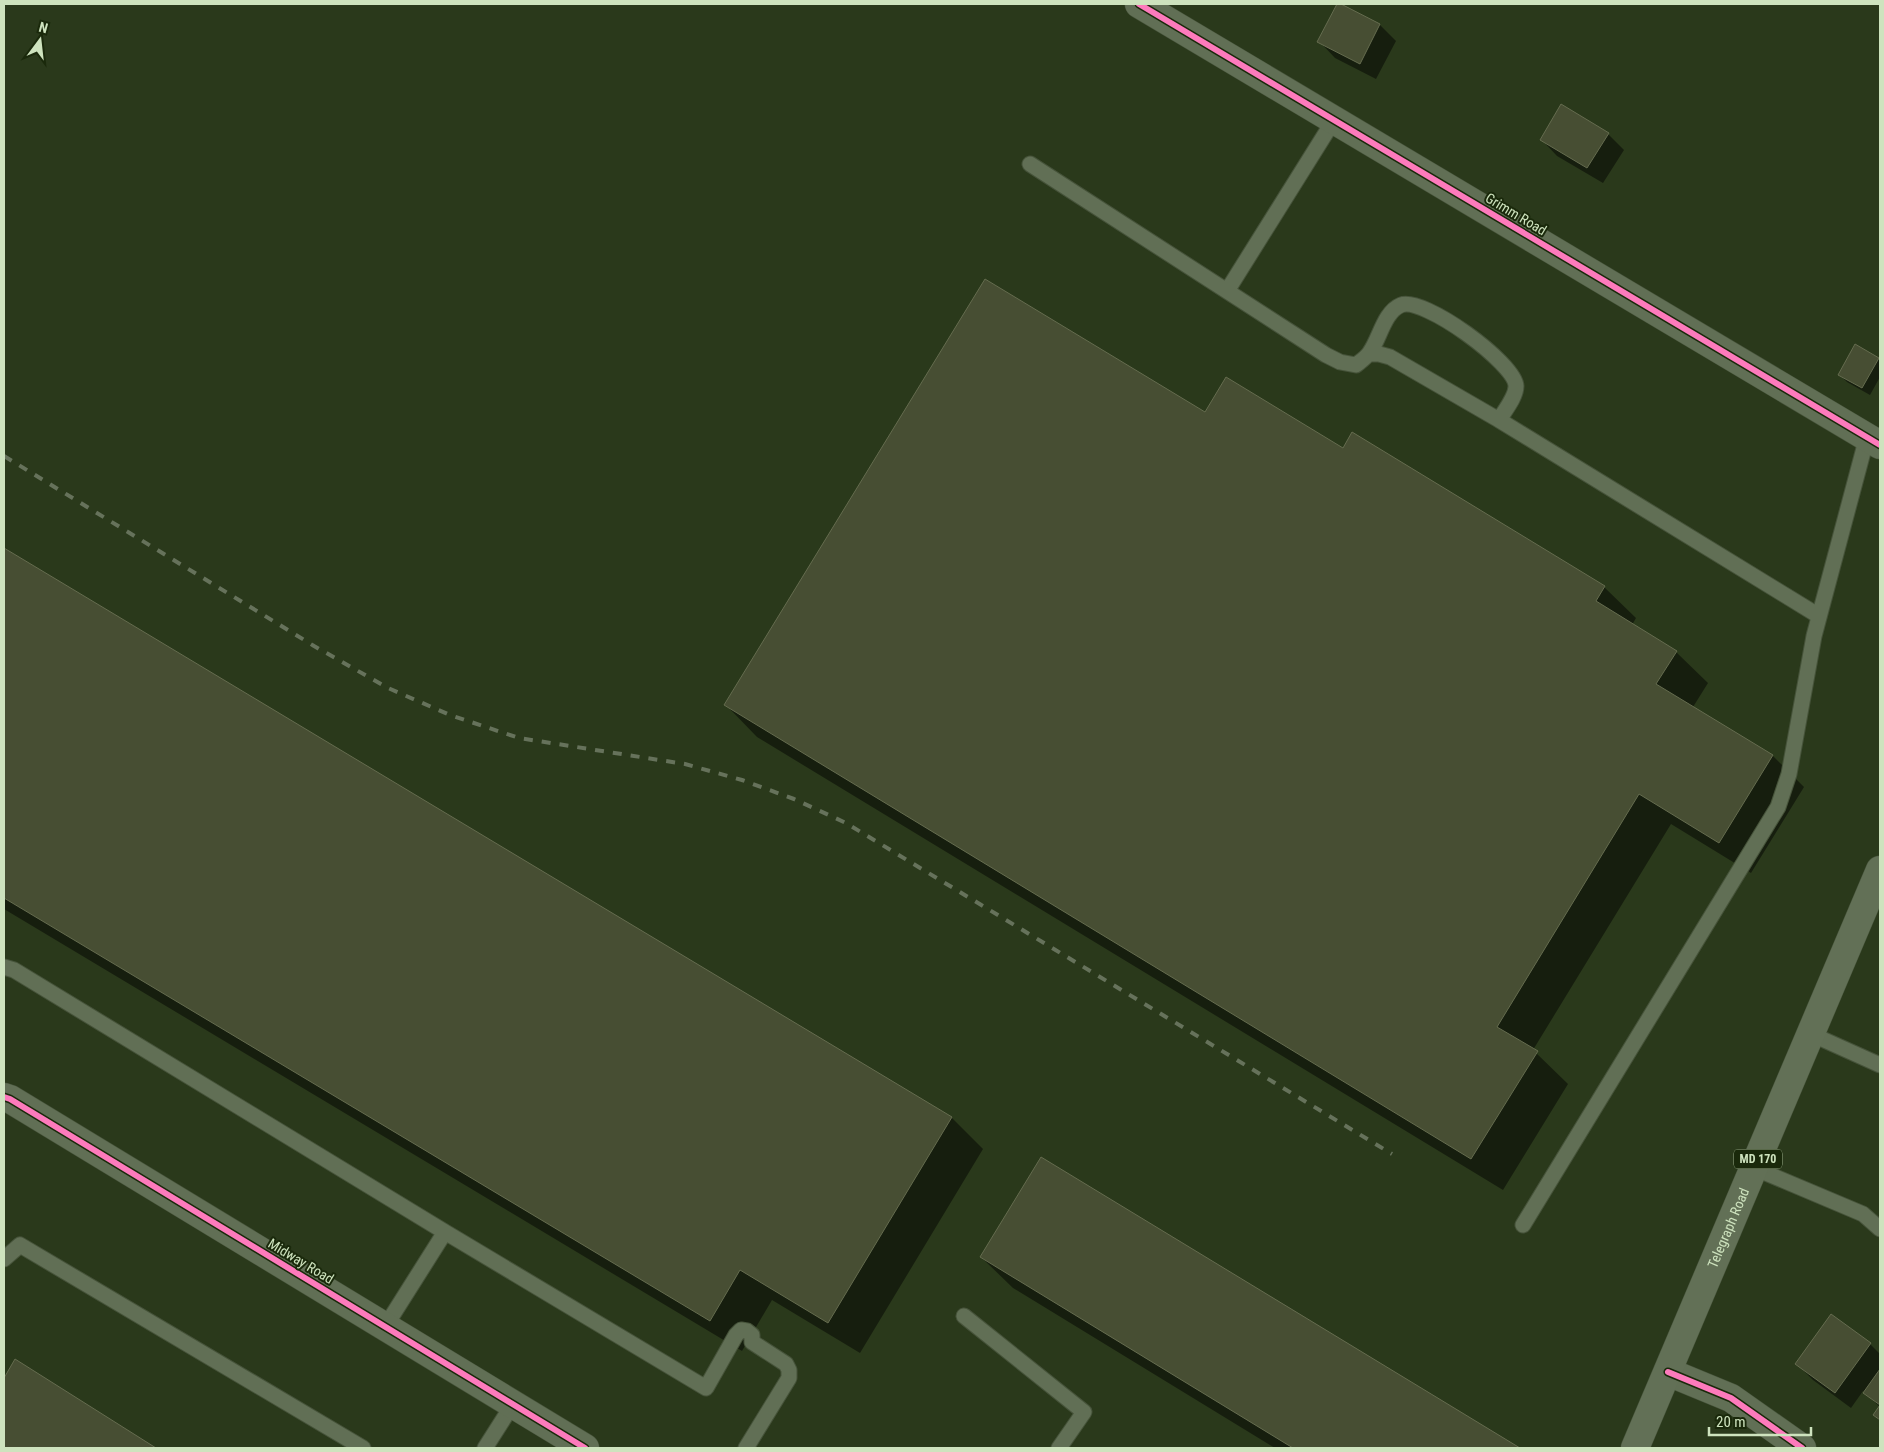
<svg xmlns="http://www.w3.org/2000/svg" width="1884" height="1452" font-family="'Roboto Condensed',sans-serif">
<rect width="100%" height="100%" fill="#2a391b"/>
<path fill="#0007" d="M1338,4L1380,25L1396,41L1376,79L1335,58L1319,41Z
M1608,134L1624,150L1603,183L1557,156L1541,139Z
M1878,359L1880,361V377L1870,395L1847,382L1839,374Z
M1205,414L1343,450L1353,434L1604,587L1636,618L1632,625L1676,652L1708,683L1693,707L1773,756L1804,787L1751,873L1671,824L1533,1050L1568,1084L1503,1190L757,737L726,705Z
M4,549L952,1118L983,1149L860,1353L772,1300L742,1351L4,909Z
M1041,1159L1517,1448H1275L1013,1288L981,1257Z
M1870,1344L1880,1354V1421L1874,1415L1880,1407L1863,1391L1851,1408L1813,1380L1797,1364Z
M16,1361L154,1448H4V1380Z"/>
<path fill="#474e33" stroke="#656c4f" d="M1337,4H1341L1380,24L1360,64L1317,42Z
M1561,104L1609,133L1587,168L1540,140Z
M985,279L1205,412L1226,377L1343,448L1352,432L1605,586L1596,601L1677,651L1656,684L1773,755L1719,843L1639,794L1497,1027L1538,1051L1471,1159L724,705Z
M1855,344L1879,358L1862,388L1838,375Z
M4,548L952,1117L828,1323L740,1270L710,1321L4,898Z
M1041,1157L1520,1448H1293L980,1257Z
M1831,1314L1871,1343L1835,1393L1795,1364Z
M15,1359L156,1448H4V1378Z
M1880,1369V1420L1873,1415L1880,1405L1863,1393Z"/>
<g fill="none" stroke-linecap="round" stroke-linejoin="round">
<defs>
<path id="lane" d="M1030,164L1326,355L1340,362L1356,365C1361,361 1367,357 1370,352C1380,338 1384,312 1401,305C1423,296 1515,363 1516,386C1516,397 1505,410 1499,420
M1227,291L1334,120
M1369,354H1379L1390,357L1499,420L1819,616
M4,967L14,970L445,1232
M1811,1034L1880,1065
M1754,1168L1863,1214L1880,1229
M1523,1225L1778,807L1789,774L1814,636L1867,437
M4,1259L20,1245L363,1448
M964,1316L1084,1412L1059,1448
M385,1327L445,1232L706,1388L736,1335L741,1330L747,1331L752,1335V1342L786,1364L789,1370V1378L746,1448
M485,1448L513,1404"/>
<path id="street" d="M1139,4L1880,445
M4,1097L10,1099L585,1448
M1668,1372L1731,1398L1802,1448"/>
<g id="primary">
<path id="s1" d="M1635,1448L1880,870"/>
</g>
</defs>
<use href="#lane" stroke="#46533a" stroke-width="17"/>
<use href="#street" stroke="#46533a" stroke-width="29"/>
<use href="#primary" stroke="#46533a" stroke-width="29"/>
<use href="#lane" stroke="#616f55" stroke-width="15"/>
<use href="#street" stroke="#616f55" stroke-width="28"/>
<use href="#primary" stroke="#627056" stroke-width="28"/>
<path stroke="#66725b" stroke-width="4" stroke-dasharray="9 9" stroke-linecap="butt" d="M4,456L314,646L388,688L450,715L519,738L685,764L742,780L794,799L846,823L1392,1154"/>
<defs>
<path id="cycleway" d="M1139,4L1880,445
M4,1097L10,1099L585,1448
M1668,1372L1731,1398L1802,1448"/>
</defs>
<use href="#cycleway" stroke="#1a290b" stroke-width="9"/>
<use href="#cycleway" stroke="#fd7abc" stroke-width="6"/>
</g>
<g text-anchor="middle" stroke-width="4" stroke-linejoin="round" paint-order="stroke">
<rect fill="#1a290b" stroke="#98ab88" stroke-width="1" x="1734" y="1149.5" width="48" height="19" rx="4"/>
<g font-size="12" font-weight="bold" fill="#cee3be">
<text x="1758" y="1163">MD 170</text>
</g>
<g font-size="14" fill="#cee3be" stroke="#1a290b">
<text transform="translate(1516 214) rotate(31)" y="5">Grimm Road</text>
<text dy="5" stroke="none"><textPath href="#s1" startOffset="239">Telegraph Road</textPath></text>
<text transform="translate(301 1261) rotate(31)" y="5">Midway Road</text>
</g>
</g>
<rect width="1884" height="1452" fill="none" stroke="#cee3be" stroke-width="10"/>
<g transform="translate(40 40) rotate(15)" stroke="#1a290b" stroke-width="4" paint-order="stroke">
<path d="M0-4L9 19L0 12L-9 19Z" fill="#cee3be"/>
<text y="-8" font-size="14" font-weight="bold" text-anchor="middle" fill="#cee3be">N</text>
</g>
<path d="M1709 1427v8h102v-8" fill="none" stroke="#cee3be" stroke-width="2.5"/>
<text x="1716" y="1427" font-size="15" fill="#cee3be" stroke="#1a290b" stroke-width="4" paint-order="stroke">20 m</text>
</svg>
